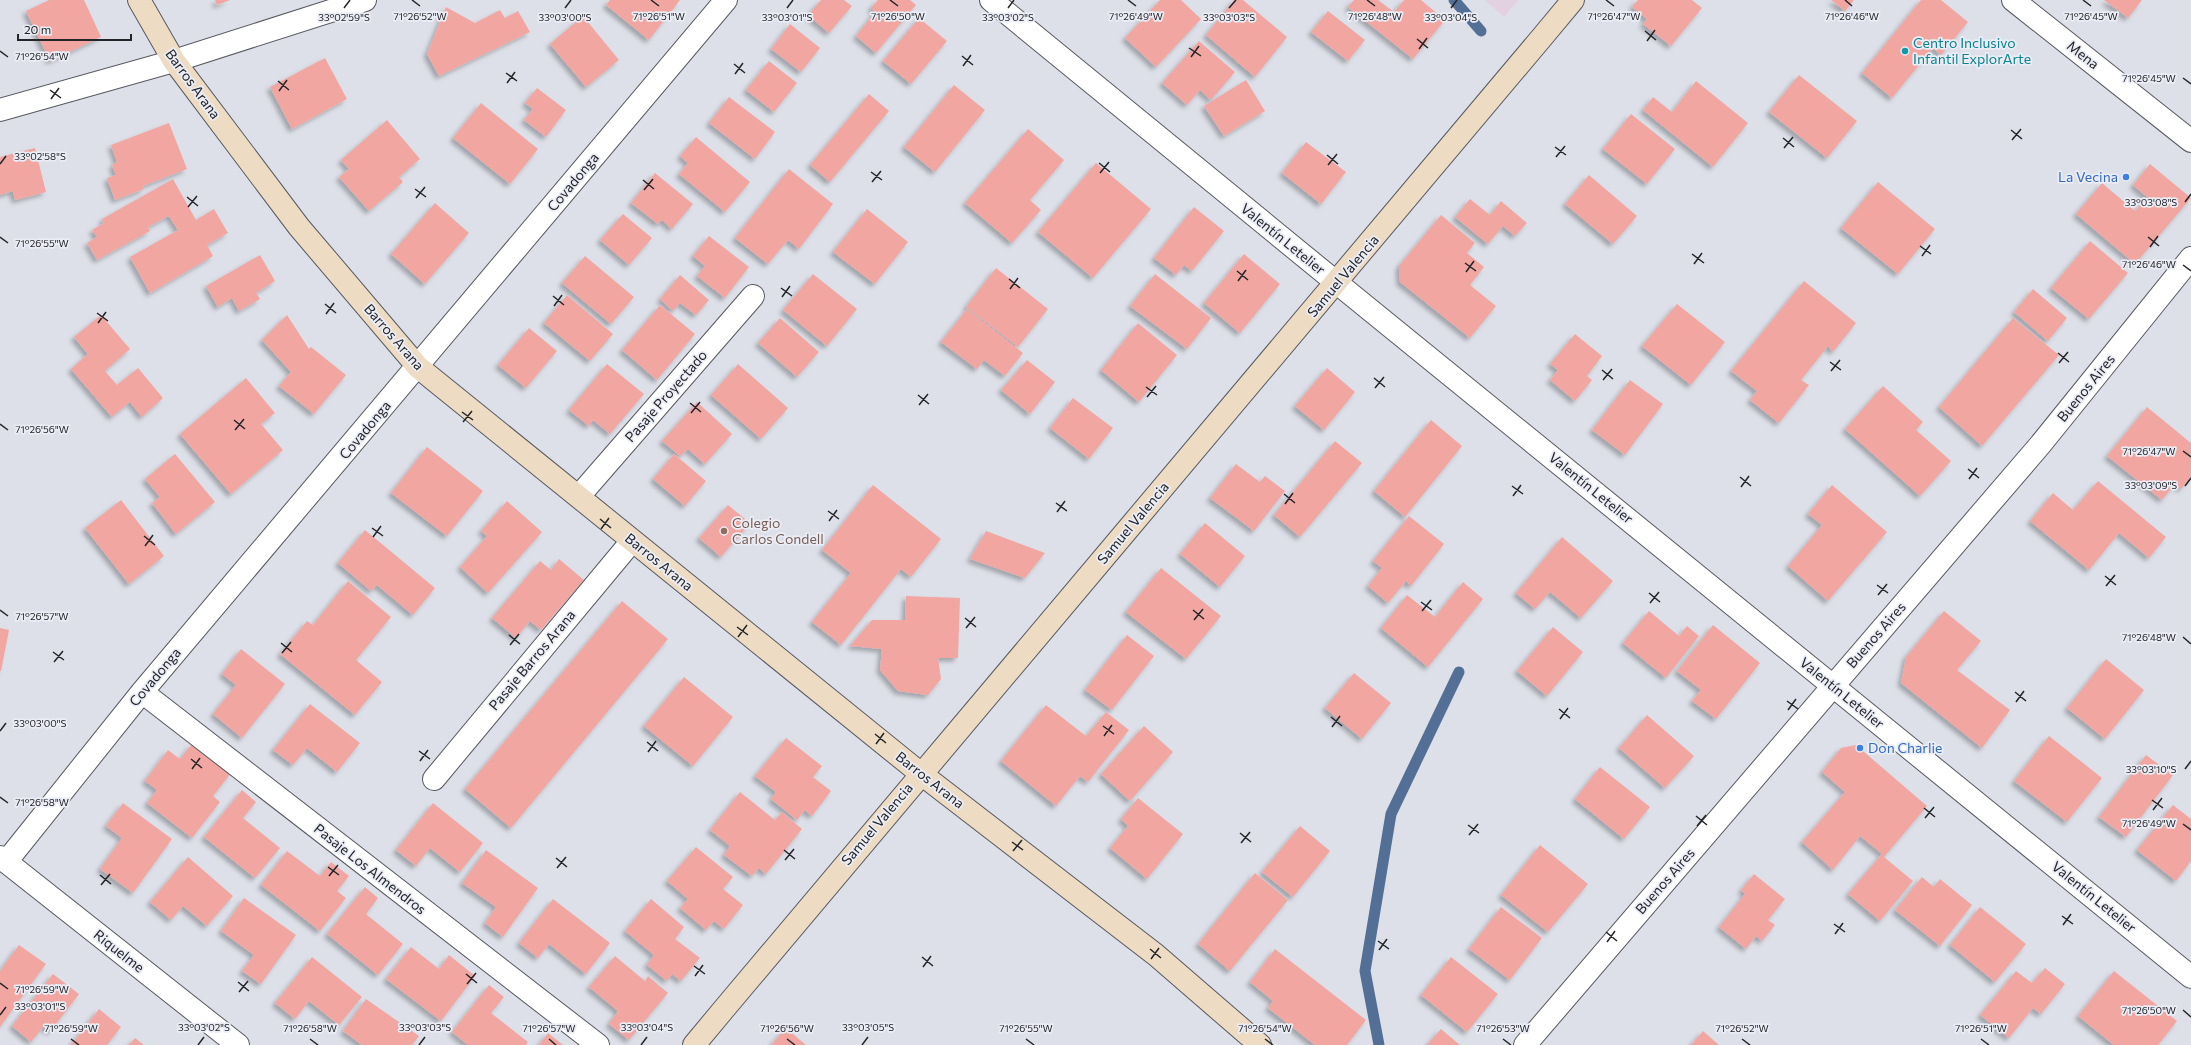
<svg xmlns="http://www.w3.org/2000/svg" width="2191" height="1045" font-family="Commissioner,sans-serif">
<defs>
<filter id="shadow"><feDropShadow dx="-3.5" dy="3.5" stdDeviation="2" flood-color="#0004"/></filter>
</defs>
<rect width="100%" height="100%" fill="#dee0e9"/>
<path fill="#e3d0e0" d="M1485,0H1518L1504,17Z"/>
<g fill="none" stroke-linecap="round" stroke-linejoin="round">
<path stroke="#546f95" stroke-width="11" d="M1454,0L1481,31
M1379,1045L1365,971L1391,814L1459,672"/>
</g>
<path fill="#f2a6a2" filter="url(#shadow)" d="M49,0H84L101,37L50,61L26,11Z
M215,0H230L217,5Z
M610,0H680L649,40L606,5Z
M821,0H844L852,6L829,33L808,15Z
M878,0H910L916,5L876,53L856,36L875,12L871,8Z
M1160,0H1181L1201,19L1156,67L1125,38Z
M1234,0H1243L1287,37L1255,77L1206,35Z
M1354,0H1378L1394,12L1404,0H1421L1445,20L1413,59L1348,7Z
M1638,0H1692L1702,8L1671,46L1643,24L1647,19L1632,7Z
M1831,0H1854L1845,11Z
M1921,0H1941L1968,22L1941,55L1933,48L1892,98L1862,73Z
M2104,0H2142L2128,18Z
M446,7L475,23L500,10L505,18L518,11L530,32L439,76L427,54Z
M1328,11L1365,40L1348,61L1311,32Z
M583,16L619,60L586,87L550,44Z
M919,18L947,41L911,84L883,61Z
M790,24L820,48L801,72L771,49Z
M1199,41L1235,72L1211,100L1200,90L1187,105L1162,83Z
M325,58L347,99L292,129L270,87Z
M769,61L797,83L774,112L746,90Z
M1799,75L1857,121L1827,158L1769,112Z
M1246,80L1265,111L1224,136L1204,106Z
M1696,81L1748,123L1713,167L1643,110L1653,97L1672,112Z
M954,85L985,110L935,172L904,147Z
M537,88L566,110L546,137L524,120L533,109L525,103Z
M869,94L889,111L830,182L810,165Z
M729,97L775,132L755,159L709,123Z
M481,103L538,149L510,184L453,138Z
M1631,114L1675,149L1647,184L1603,149Z
M387,120L420,159L399,177L403,182L369,211L339,177L349,169L341,160Z
M169,123L187,169L143,186L144,189L115,200L107,178L116,175L112,165L117,162L111,145Z
M1028,129L1064,160L1030,200L1041,210L1012,243L965,203Z
M696,137L750,182L725,212L679,174L688,163L680,156Z
M1306,142L1346,172L1321,204L1282,173Z
M35,148L46,192L15,200L13,191L0,195V157Z
M1096,163L1151,209L1093,278L1038,232Z
M2150,164L2191,198L2135,264L2076,214L2102,183L2135,211L2147,197L2133,185Z
M789,169L833,204L799,249L788,240L768,264L735,238Z
M655,173L693,204L672,229L662,220L658,224L631,203Z
M1589,175L1637,216L1613,244L1565,204Z
M173,179L196,220L214,209L228,233L207,245L213,256L150,293L130,257L178,230L169,216L148,227L150,231L97,260L87,243L97,237L92,230L104,223L102,219Z
M1878,182L1935,229L1898,274L1841,228Z
M1470,199L1490,215L1501,201L1527,223L1515,236L1503,226L1488,244L1455,217Z
M435,203L469,233L425,284L391,254Z
M1194,207L1224,231L1192,271L1184,265L1176,275L1154,258Z
M867,209L908,242L875,284L833,252Z
M623,214L652,238L629,265L600,240Z
M1441,215L1475,243L1467,253L1484,267L1470,285L1496,306L1470,338L1400,282L1399,266Z
M709,236L749,267L725,298L697,276L705,266L693,256Z
M2090,241L2128,273L2089,319L2051,288Z
M1244,254L1280,284L1240,333L1204,303Z
M260,255L275,281L256,293L260,299L239,311L232,298L218,307L206,286Z
M585,256L634,297L611,324L562,283Z
M996,268L1048,309L1018,347L966,307Z
M813,274L857,309L827,346L783,310Z
M1155,274L1211,318L1187,349L1130,306Z
M680,275L709,300L696,315L680,303L673,311L660,299Z
M1804,281L1856,323L1833,352L1828,346L1801,380L1809,385L1779,423L1750,400L1757,391L1731,371Z
M2033,289L2067,318L2048,341L2014,312Z
M567,295L613,334L590,361L544,323Z
M1677,304L1725,342L1691,385L1642,346Z
M660,305L695,334L657,380L622,350Z
M967,309L1023,353L1005,376L984,360L977,369L941,342Z
M101,315L130,349L105,371L117,385L138,368L163,398L142,417L130,402L112,417L71,369L88,354L74,337Z
M287,315L309,349L311,347L346,375L314,414L279,386L291,372L262,340Z
M780,318L819,352L797,377L758,343Z
M2013,318L2059,355L1982,446L1939,407Z
M1138,323L1177,355L1139,402L1101,370Z
M529,328L557,351L526,388L498,365Z
M1575,334L1602,356L1587,376L1592,380L1575,401L1550,380L1558,370L1550,364Z
M1027,360L1055,382L1030,414L1001,390Z
M607,364L644,394L610,434L593,420L589,426L569,410Z
M738,364L788,408L761,439L711,395Z
M1327,368L1355,392L1324,430L1295,406Z
M246,378L275,413L261,424L283,450L231,494L180,434Z
M1630,380L1663,404L1625,455L1592,430Z
M1883,386L1923,422L1916,430L1951,461L1920,496L1845,429Z
M1073,398L1113,428L1089,459L1050,428Z
M697,402L732,434L705,464L688,449L680,456L662,441Z
M2147,407L2191,443V477L2181,489L2175,484L2162,500L2107,456Z
M1431,420L1462,446L1405,517L1374,491Z
M1335,441L1362,463L1300,537L1274,515Z
M427,447L483,491L447,536L391,493Z
M175,454L215,502L176,534L152,503L160,497L145,479Z
M674,454L706,481L685,506L653,479Z
M1236,464L1260,482L1265,476L1285,491L1254,531L1210,498Z
M2098,481L2166,537L2149,558L2119,533L2089,570L2030,521L2053,493L2073,510Z
M873,485L941,539L911,577L901,569L841,645L812,622L851,573L822,550Z
M1832,485L1887,532L1828,601L1788,566L1822,525L1808,514Z
M121,500L164,556L129,584L85,528Z
M507,501L542,532L488,593L460,567L487,536L481,531Z
M728,505L750,523L721,557L699,538Z
M1409,516L1444,544L1411,586L1406,581L1388,603L1368,586L1382,568L1373,561Z
M1205,523L1245,556L1220,587L1180,554Z
M365,530L435,588L413,615L377,585L371,591L338,563Z
M986,531L1045,553L1025,578L970,559Z
M1562,537L1613,581L1581,618L1550,592L1535,609L1516,593Z
M559,559L584,580L541,630L530,621L516,638L492,618L540,561L551,570Z
M1161,568L1221,616L1186,659L1126,612Z
M348,581L391,617L356,660L382,682L355,715L280,654L307,621L313,625Z
M1463,582L1483,599L1428,667L1381,628L1407,595L1435,617Z
M906,596L960,598L958,658H938L941,679L928,695L898,691L880,670L882,649L850,646L872,620H905Z
M622,601L668,639L511,828L465,789Z
M1649,611L1679,636L1687,626L1699,636L1666,678L1623,643Z
M1944,611L1981,641L1957,670L2010,710L1982,748L1901,683L1906,657Z
M1713,625L1760,663L1716,719L1692,701L1701,690L1677,671Z
M1553,627L1583,652L1547,696L1517,671Z
M0,628L9,630L1,671H0Z
M1127,635L1154,656L1112,710L1085,690Z
M241,649L285,684L242,738L213,714L236,685L222,674Z
M2106,659L2144,690L2105,739L2067,708Z
M1354,673L1391,703L1362,739L1325,708Z
M684,677L733,717L693,766L644,726Z
M310,704L360,743L337,772L307,748L293,765L273,750Z
M1046,705L1086,736L1106,712L1129,730L1088,782L1080,776L1056,806L1001,761Z
M1647,715L1694,756L1665,788L1619,748Z
M1144,726L1173,752L1130,801L1101,774Z
M2049,736L2102,778L2067,822L2014,781Z
M786,738L822,766L813,777L831,791L812,816L805,810L797,820L771,799L776,792L755,776Z
M192,744L231,773L213,796L220,802L192,838L147,803L157,790L145,781L168,750L180,759Z
M1856,745L1927,806L1884,857L1913,881L1880,921L1848,894L1882,854L1860,836L1833,870L1802,842L1845,792L1822,772L1841,748Z
M2146,755L2173,775L2126,837L2099,817Z
M1600,767L1650,807L1624,839L1575,799Z
M242,790L256,802L243,818L280,848L255,878L204,837Z
M740,792L775,820L782,812L802,829L766,874L759,868L752,876L724,855L730,846L710,830Z
M1138,798L1183,834L1147,879L1110,848L1128,826L1121,819Z
M123,803L172,839L133,893L100,869L122,838L106,826Z
M433,803L483,843L460,872L430,848L416,866L396,850Z
M2173,805L2191,819V861L2176,881L2137,850Z
M1300,826L1330,851L1293,897L1262,872Z
M1540,845L1588,884L1548,932L1501,895Z
M696,847L733,877L723,889L743,905L724,929L714,921L706,930L680,908L688,899L667,881Z
M486,850L538,888L503,937L485,923L496,907L462,883Z
M287,851L320,876L331,862L349,876L337,891L346,898L320,931L261,885Z
M188,857L233,896L207,926L183,906L171,920L150,902Z
M1255,873L1288,900L1230,971L1198,944Z
M1754,874L1785,899L1768,920L1775,925L1762,941L1756,936L1746,949L1719,927L1745,894L1741,890Z
M1922,877L1934,887L1940,879L1972,905L1940,946L1895,910Z
M365,887L378,898L366,914L403,944L378,975L327,934Z
M244,898L296,935L261,984L242,971L254,955L221,931Z
M553,899L610,943L586,974L549,944L538,958L519,943Z
M651,899L684,927L675,939L700,958L681,981L672,974L667,981L647,965L654,955L625,931Z
M1501,907L1542,938L1510,980L1469,949Z
M1980,907L2026,944L1995,982L1950,945Z
M19,945L46,964L0,1027V971Z
M411,947L439,969L449,955L475,976L441,1021L386,979Z
M1275,949L1366,1020L1347,1045H1315L1268,1008L1273,1001L1250,982Z
M615,956L645,981L648,976L668,993L629,1040L609,1024L618,1011L589,987Z
M312,957L362,997L339,1025L309,1001L295,1019L275,1003Z
M1451,957L1498,994L1467,1032L1421,995Z
M2045,968L2065,984L2041,1014L2033,1008L2009,1038L1980,1015L2016,971L2032,983Z
M2114,971L2177,1021L2158,1045H2114L2078,1016Z
M53,974L79,994L50,1032L44,1026L31,1042L12,1026Z
M489,985L504,997L491,1013L528,1042L526,1045H468L452,1032Z
M366,999L419,1036L412,1045H362L343,1031Z
M99,1009L121,1027L107,1045H71Z
M786,1028L806,1045H771Z
M1441,1029L1460,1045H1427Z
M1703,1031L1719,1045H1691Z
M548,1033L563,1045H539Z
M135,1038L144,1045H129Z"/>
<g fill="none" stroke-linecap="round" stroke-linejoin="round">
<defs>
<path id="minor" d="M991,0L1337,283
M0,110L174,61L365,0
M579,496L753,296
M142,692L598,1045
M434,779L632,541
M0,857L238,1045
M6,862L142,692L726,0"/>
<path id="tertiary" d="M2013,0L2191,141
M1337,283L2191,977
M1525,1045L2040,445L2191,258"/>
<path id="secondary" d="M139,0L174,61L299,227L418,367L920,773L1156,955L1260,1045
M694,1045C985,695 1282,350 1573,0"/>
</defs>
<use href="#minor" stroke="#575960" stroke-width="24"/>
<use href="#tertiary" stroke="#575960" stroke-width="24"/>
<use href="#secondary" stroke="#575960" stroke-width="24"/>
<use href="#minor" stroke="#fff" stroke-width="22"/>
<use href="#tertiary" stroke="#fff" stroke-width="22"/>
<use href="#secondary" stroke="#eddbc4" stroke-width="22"/>
</g>
<path fill="none" stroke="#242528" stroke-width="1.5" d="M412,0L420,6M651,0L659,6M890,0L898,6M1128,0L1136,6M1367,0L1375,6M1606,0L1614,6M1845,0L1852,6M2083,0L2091,6M344,8L350,0M565,8L571,0M787,8L793,0M1008,8L1014,0M1229,8L1236,0M1451,8L1457,0M1645,31L1656,40M1417,39L1428,48M1647,41L1655,30M1189,48L1201,56M1419,49L1427,38M0,51L8,57M962,56L973,65M1191,57L1199,46M734,64L745,73M963,66L971,55M506,73L517,81M735,74L743,63M2183,78L2191,84M278,81L289,90M507,83L515,72M50,90L61,98M279,91L287,80M51,99L59,88M2011,130L2022,139M1783,138L1794,147M2012,140L2021,129M1555,147L1566,155M1784,148L1793,137M1327,155L1338,164M1556,157L1565,146M1099,163L1110,172M0,164L6,156M1328,165L1337,154M871,172L882,180M1100,173L1109,162M643,180L654,189M872,182L881,171M415,189L426,197M644,190L653,179M187,197L198,206M416,198L425,187M2185,202L2191,194M188,207L197,196M0,237L8,243M2148,237L2159,246M1920,246L1931,254M2150,247L2158,236M1692,254L1704,263M1922,256L1930,245M1465,263L1476,271M1694,264L1702,253M2183,265L2191,271M1237,271L1248,280M1466,272L1474,261M1009,279L1020,288M1238,281L1246,270M781,288L792,296M1010,289L1018,278M553,296L564,305M782,297L790,286M325,304L336,313M554,306L562,295M97,313L108,321M326,314L334,303M98,323L106,312M2058,353L2069,362M1830,362L1841,370M2059,363L2068,352M1602,370L1613,379M1831,371L1840,360M1374,378L1385,387M1603,380L1612,369M1146,387L1157,395M1375,388L1384,377M918,395L929,404M1147,397L1156,386M690,403L701,412M919,405L928,394M462,412L473,420M691,413L700,402M234,420L245,429M463,422L472,411M0,424L8,430M235,430L244,419M2183,451L2191,457M1968,469L1979,478M1740,477L1751,486M1969,479L1977,468M1512,486L1523,494M2185,486L2191,478M1741,487L1749,476M1284,494L1295,503M1513,496L1521,485M1056,503L1067,511M1285,504L1293,493M828,511L839,519M1057,512L1065,501M600,519L611,528M829,521L837,510M372,528L383,536M601,529L609,518M144,536L155,545M373,537L381,526M145,546L153,535M2105,576L2116,585M1877,585L1888,593M2106,586L2115,575M1649,593L1660,602M1878,595L1887,584M1421,602L1432,610M1650,603L1659,592M0,610L8,616M1193,610L1204,619M1422,611L1431,600M965,618L976,627M1194,620L1203,609M737,627L748,635M966,628L975,617M509,635L520,644M738,637L747,625M2183,637L2191,644M281,643L292,652M510,645L519,634M53,652L64,660M282,653L291,642M54,662L63,651M2015,692L2026,701M1787,701L1798,709M2016,702L2024,691M1559,709L1570,718M1788,710L1796,699M1331,717L1342,726M1560,719L1568,708M1103,726L1114,734M1332,727L1340,716M0,731L6,723M875,734L886,743M1104,736L1112,725M647,742L658,751M876,744L884,733M419,751L430,759M648,752L656,741M191,759L202,768M420,761L428,750M192,769L200,758M2185,769L2191,761M0,797L8,803M2152,800L2163,808M1924,808L1935,817M2153,810L2162,798M1696,816L1707,825M1925,818L1934,807M2183,824L2191,830M1468,825L1479,833M1697,826L1706,815M1240,833L1251,842M1469,835L1478,824M1012,842L1023,850M1241,843L1250,832M784,850L795,859M1013,851L1022,840M556,858L567,867M785,860L794,849M328,867L339,875M557,868L566,857M100,875L111,884M329,876L338,865M101,885L110,874M2062,916L2073,924M1834,924L1845,932M2063,925L2071,914M1606,932L1617,941M1835,934L1843,923M1378,941L1389,949M1607,942L1615,931M1150,949L1161,958M1379,950L1387,939M922,957L933,966M1151,959L1159,948M694,966L705,974M923,967L931,956M466,974L477,983M695,976L703,965M238,982L249,991M0,983L8,989M467,984L476,973M239,992L248,981M2183,1010L2191,1017M0,1015L6,1007M71,1039L79,1045M310,1039L318,1045M549,1039L556,1045M787,1039L795,1045M1026,1039L1034,1045M1265,1039L1273,1045M1503,1039L1511,1045M1742,1039L1750,1045M1981,1039L1989,1045M198,1045L204,1037M419,1045L425,1037M641,1045L647,1037M862,1045L868,1037"/>
<circle fill="#0f9aa8" stroke="#ebedf6" stroke-width="1.5" cx="1905" cy="51" r="4"/>
<g fill="#3f7fe0" stroke="#ebedf6" stroke-width="1.5">
<circle cx="2126" cy="177" r="4"/>
<circle cx="1860" cy="748" r="4"/>
</g>
<circle fill="#8d6e63" stroke="#ebedf6" stroke-width="1.5" cx="724" cy="531" r="4"/>
<g text-anchor="middle" stroke-width="3.5" stroke-linejoin="round" paint-order="stroke">
<g font-size="14" fill="#0d838f" stroke="#ebedf6" text-anchor="start">
<text x="1913" y="48">Centro Inclusivo<tspan x="1913" dy="16">Infantil ExplorArte</tspan></text>
</g>
<g font-size="14" fill="#242528" stroke="#ebedf6">
<text transform="translate(2083 55) rotate(38)" y="5">Mena</text>
<text transform="translate(193 84) rotate(54)" y="5">Barros Arana</text>
<text transform="translate(573 182) rotate(-50)" y="5">Covadonga</text>
<text transform="translate(1283 239) rotate(39)" y="5">Valentín Letelier</text>
<text transform="translate(1343 276) rotate(-50)" y="5">Samuel Valencia</text>
<text transform="translate(394 337) rotate(49)" y="5">Barros Arana</text>
<text transform="translate(2086 388) rotate(-51)" y="5">Buenos Aires</text>
<text transform="translate(666 396) rotate(-49)" y="5">Pasaje Proyectado</text>
<text transform="translate(365 430) rotate(-50)" y="5">Covadonga</text>
<text transform="translate(1591 488) rotate(39)" y="5">Valentín Letelier</text>
<text transform="translate(1133 523) rotate(-50)" y="5">Samuel Valencia</text>
<text transform="translate(659 562) rotate(39)" y="5">Barros Arana</text>
<text transform="translate(1876 635) rotate(-49)" y="5">Buenos Aires</text>
<text transform="translate(532 660) rotate(-50)" y="5">Pasaje Barros Arana</text>
<text transform="translate(155 677) rotate(-50)" y="5">Covadonga</text>
<text transform="translate(1842 693) rotate(39)" y="5">Valentín Letelier</text>
<text transform="translate(930 780) rotate(38)" y="5">Barros Arana</text>
<text transform="translate(877 824) rotate(-50)" y="5">Samuel Valencia</text>
<text transform="translate(370 869) rotate(38)" y="5">Pasaje Los Almendros</text>
<text transform="translate(1665 881) rotate(-49)" y="5">Buenos Aires</text>
<text transform="translate(2094 897) rotate(39)" y="5">Valentín Letelier</text>
<text transform="translate(119 951) rotate(38)" y="5">Riquelme</text>
</g>
<g font-size="14" fill="#366cbe" stroke="#ebedf6" text-anchor="end">
<text x="2118" y="182">La Vecina</text>
<text x="1868" y="753" text-anchor="start">Don Charlie</text>
</g>
<g font-size="14" fill="#785e54" stroke="#ebedf6" text-anchor="start">
<text x="732" y="528">Colegio<tspan x="732" dy="16">Carlos Condell</tspan></text>
</g>
</g>
<g font-size="10" text-anchor="middle" fill="#242528" stroke="#ebedf6" stroke-width="3.5" stroke-linejoin="round" paint-order="stroke">
<text x="420" y="20">71°26'52"W</text>
<text x="659" y="20">71°26'51"W</text>
<text x="898" y="20">71°26'50"W</text>
<text x="1136" y="20">71°26'49"W</text>
<text x="1614" y="20">71°26'47"W</text>
<text x="1852" y="20">71°26'46"W</text>
<text x="1375" y="20">71°26'48"W</text>
<text x="2091" y="20">71°26'45"W</text>
<text x="344" y="21">33°02'59"S</text>
<text x="565" y="21">33°03'00"S</text>
<text x="787" y="21">33°03'01"S</text>
<text x="1008" y="21">33°03'02"S</text>
<text x="1229" y="21">33°03'03"S</text>
<text x="1451" y="21">33°03'04"S</text>
<text x="42" y="60">71°26'54"W</text>
<text x="2149" y="82">71°26'45"W</text>
<text x="40" y="160">33°02'58"S</text>
<text x="2151" y="206">33°03'08"S</text>
<text x="42" y="247">71°26'55"W</text>
<text x="2149" y="268">71°26'46"W</text>
<text x="42" y="433">71°26'56"W</text>
<text x="2149" y="455">71°26'47"W</text>
<text x="2151" y="489">33°03'09"S</text>
<text x="42" y="620">71°26'57"W</text>
<text x="2149" y="641">71°26'48"W</text>
<text x="40" y="727">33°03'00"S</text>
<text x="2151" y="773">33°03'10"S</text>
<text x="42" y="806">71°26'58"W</text>
<text x="2149" y="827">71°26'49"W</text>
<text x="42" y="993">71°26'59"W</text>
<text x="40" y="1010">33°03'01"S</text>
<text x="2149" y="1014">71°26'50"W</text>
<text x="204" y="1031">33°03'02"S</text>
<text x="425" y="1031">33°03'03"S</text>
<text x="647" y="1031">33°03'04"S</text>
<text x="868" y="1031">33°03'05"S</text>
<text x="71" y="1032">71°26'59"W</text>
<text x="310" y="1032">71°26'58"W</text>
<text x="549" y="1032">71°26'57"W</text>
<text x="787" y="1032">71°26'56"W</text>
<text x="1026" y="1032">71°26'55"W</text>
<text x="1265" y="1032">71°26'54"W</text>
<text x="1503" y="1032">71°26'53"W</text>
<text x="1742" y="1032">71°26'52"W</text>
<text x="1981" y="1032">71°26'51"W</text>
</g>
<path d="M18 34v6h113v-6" fill="none" stroke="#242528" stroke-width="2"/>
<text x="24" y="34" font-size="12" fill="#242528" stroke="#ebedf6" stroke-width="3" paint-order="stroke">20 m</text>
</svg>
